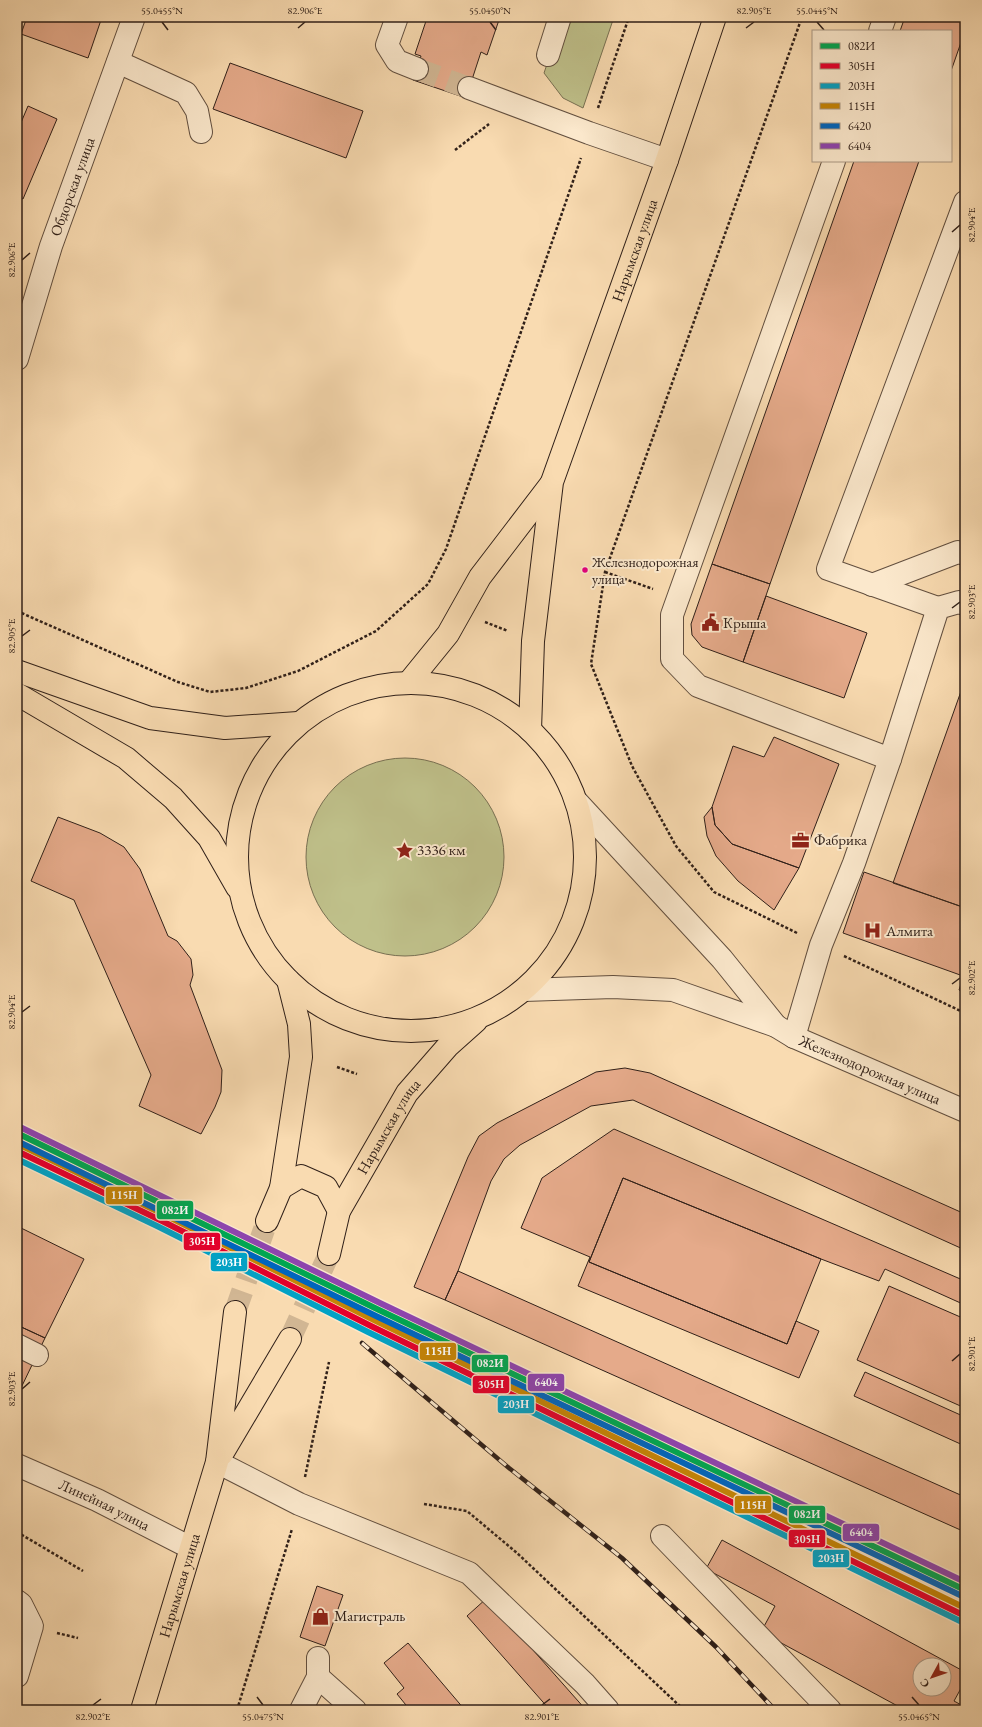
<svg xmlns="http://www.w3.org/2000/svg" width="982" height="1727" font-family="'EB Garamond',serif">
<rect width="100%" height="100%" fill="#f9dbb1"/>
<filter id="stains"><feTurbulence type="fractalNoise" baseFrequency=".005" numOctaves="4"/><feColorMatrix values="0 0 0 0 .2 0 0 0 0 .09 0 0 0 0 .02 0 0 0 .5 -.17"/></filter>
<radialGradient id="worn" r=".72"><stop offset=".6" stop-color="#630" stop-opacity="0"/><stop offset="1" stop-color="#630" stop-opacity=".3"/></radialGradient>
<path fill="#bfc08a" stroke="#787052" d="M563,17H614L583,108L563,98L544,73Z
M306 857a99 99 0 1 1 198 0a99 99 0 1 1-198 0Z"/>
<path fill="#e5aa8a" stroke="#302019" fill-rule="evenodd" d="M27,17H102L88,58L21,34Z
M421,17H500L487,55L481,52L466,98L413,80L421,56L415,54L426,21L421,19Z
M905,17H960L965,19V31L951,71V31H900Z
M230,63L363,111L346,158L213,109Z
M28,106L57,119L23,199L17,197V132Z
M854,161H919L770,584L712,564Z
M712,564L770,584L743,662L702,647L692,635L691,624Z
M766,596L867,633L844,698L743,662Z
M965,680V902L963,907L893,883Z
M774,737L839,764L799,868L732,844L715,825L712,807L733,746L764,757Z
M712,807L715,825L732,844L799,868L774,910L738,881L716,856L707,836L704,817Z
M58,817L100,833L124,847L140,869L168,936L177,941L191,959L193,975L190,985L222,1070L221,1092L215,1107L201,1134L139,1106L151,1075L74,900L31,881Z
M864,872L965,908V971L963,976L843,933Z
M965,971V993L959,990Z
M625,1068L650,1073L965,1214V1250L633,1100L591,1106L520,1145L504,1159L491,1181L458,1271L445,1300L414,1287L468,1157L479,1136L497,1123L596,1072Z
M614,1129L965,1281V1305L885,1269L879,1281L821,1259L623,1178L589,1262L787,1344L796,1321L819,1331L799,1378L578,1286L590,1257L521,1228L542,1178Z
M623,1178L821,1259L787,1344L589,1262Z
M17,1226L84,1259L45,1338L17,1325Z
M458,1271L965,1497V1532L445,1300Z
M889,1286L965,1319V1408L857,1360Z
M17,1325L45,1338L20,1390L17,1388Z
M865,1372L965,1417V1446L854,1396Z
M722,1540L965,1672V1681L954,1701L965,1707V1710H905L761,1632L775,1606L706,1569ZM920,1665H944V1689H920Z
M317,1586L343,1595L325,1646L300,1637Z
M487,1598L586,1710H550L467,1616Z
M408,1643L465,1710H410L397,1694L404,1688L384,1663Z"/>
<g fill="none" stroke-linecap="round" stroke-linejoin="round">
<path stroke="#d1b693" stroke-width="22" stroke-dasharray="22 11" stroke-linecap="butt" d="M417,69L469,88"/>
<path stroke="#d1b693" stroke-width="22" stroke-dasharray="22 11" stroke-linecap="butt" d="M235,1312L267,1221
M290,1339L329,1254"/>
<defs>
<g id="minor">
<path d="M397,17L387,45L397,61L417,69"/>
<path d="M880,31L885,17"/>
<path d="M548,55L560,17"/>
<path d="M118,62L186,93L197,111L201,132"/>
<path d="M469,88L589,133L667,160"/>
<path d="M834,161L672,615V659L698,686L890,759"/>
<path id="s1" d="M17,359L51,246L134,17"/>
<path d="M872,585L958,552L965,554"/>
<path d="M938,608L828,569L965,202"/>
<path d="M577,802L722,959L776,1026"/>
<path id="s2" d="M524,990L613,987L673,990L776,1026L794,1037L965,1111"/>
<path d="M794,1037L821,945L854,863L890,759L938,608L959,602L965,604"/>
<path d="M17,1345L37,1355"/>
<path d="M217,1462L299,1504L469,1573L585,1684L608,1710"/>
<path id="s3" d="M17,1465L97,1500L191,1548"/>
<path d="M662,1536L830,1710"/>
<path d="M17,1601L21,1604L32,1626L17,1676"/>
<path d="M318,1677L355,1710"/>
<path d="M301,1710L318,1677V1658"/>
</g>
<g id="major">
<path d="M17,671L150,718L225,728L298,723"/>
<path d="M409,682L448,634L480,577L551,484"/>
<circle cx="411" cy="857" r="174"/>
<path d="M17,694L126,758L173,798L209,838L237,887"/>
<path id="s4" d="M530,730L533,641L552,482L667,160L715,17"/>
<path d="M281,1188L301,1176L326,1187L339,1211"/>
<path d="M267,1221L281,1188L301,1057L299,1024L288,980"/>
<path id="s5" d="M329,1254L339,1211L407,1093L448,1046L476,1021"/>
<path d="M222,1454L290,1339"/>
<path id="s6" d="M142,1710L217,1462L235,1312"/>
</g>
</defs>
<use href="#minor" stroke="#624f3f" stroke-width="24"/>
<use href="#major" stroke="#302019" stroke-width="24"/>
<path stroke="#302019" stroke-width="2.5" stroke-dasharray="3 2" stroke-linecap="butt" d="M598,108L629,17
M455,150L489,124
M605,572L653,589
M17,611L178,682L210,692L246,688L298,671L376,631L428,584L446,549L581,158
M485,622L508,631
M797,933L714,892L676,846L632,766L591,664L605,572L802,17
M844,956L965,1013
M337,1067L357,1074
M305,1477L329,1362
M424,1504L467,1511L517,1553L684,1710
M17,1532L83,1571
M57,1633L78,1638
M237,1710L292,1529"/>
<use href="#minor" stroke="#fbe8cc" stroke-width="22"/>
<use href="#major" stroke="#f9dbb1" stroke-width="22"/>
<defs>
<path id="rail" d="M362,1343L509,1468L622,1558L716,1647L775,1710"/>
</defs>
<use href="#rail" stroke="#302019" stroke-width="4.5"/>
<use href="#rail" stroke="#fbe8cc" stroke-width="3" stroke-dasharray="9" stroke-linecap="butt"/>
<defs>
<path id="rail-1" d="M17,1133L379,1310L965,1590"/>
<path id="rail-2" d="M17,1151L160,1220L371,1326L965,1616"/>
<path id="rail-3" d="M17,1159L157,1226L368,1332L962,1622"/>
<path id="rail-4" d="M20,1145L163,1214L374,1320L965,1608"/>
<path id="rail-5" d="M17,1141L376,1316L962,1596"/>
<path id="rail-6" d="M20,1127L382,1304L965,1582"/>
</defs>
<use href="#rail-1" stroke="#fbe8cc" stroke-width="9"/>
<use href="#rail-2" stroke="#fbe8cc" stroke-width="9"/>
<use href="#rail-3" stroke="#fbe8cc" stroke-width="9"/>
<use href="#rail-4" stroke="#fbe8cc" stroke-width="9"/>
<use href="#rail-5" stroke="#fbe8cc" stroke-width="9"/>
<use href="#rail-6" stroke="#fbe8cc" stroke-width="9"/>
<use href="#rail-1" stroke="#00a651" stroke-width="6"/>
<use href="#rail-2" stroke="#e4002b" stroke-width="6"/>
<use href="#rail-3" stroke="#02a2c5" stroke-width="6"/>
<use href="#rail-4" stroke="#c58406" stroke-width="6"/>
<use href="#rail-5" stroke="#0065bd" stroke-width="6"/>
<use href="#rail-6" stroke="#8e44ad" stroke-width="6"/>
</g>
<path fill="none" stroke="#302019" stroke-width="1.5" d="M162,22L168,30M490,22L496,30M817,22L824,30M298,28L305,22M746,28L754,22M952,232L960,225M22,260L30,253M952,608L960,602M22,636L30,630M952,984L960,978M22,1012L30,1006M952,1361L960,1354M22,1389L30,1382M257,1697L263,1705M912,1697L919,1705M93,1705L101,1699M542,1705L550,1699"/>
<defs>
<symbol id="civic-bare" viewBox="-9 -9 18 18"><path d="M-.6-6.5H3V-4.5H.6V-3L4-1V1h2V6H-6V1h2V-1L-.6-3ZM-1.2 2.5V6h2.4V2.5Z" fill="#8f2418" stroke="#fbe8cc" stroke-width="2.5" paint-order="stroke"/></symbol>
<symbol id="office-bare" viewBox="-9 -9 18 18"><path d="M-6-3h4V-5.5h4V-3h4V5H-6ZM-1-4.5V-3h2v-1.5ZM-6 0V1H6V0Z" fill="#8f2418" stroke="#fbe8cc" stroke-width="2.5" paint-order="stroke"/></symbol>
<symbol id="sight-bare" viewBox="-9 -9 18 18"><path d="M0-6L1.8-2.2L6-1.7L2.9 1.2L3.7 5.4L0 3.3L-3.7 5.4L-2.9 1.2L-6-1.7L-1.8-2.2Z" fill="#8f2418" stroke="#fbe8cc" stroke-width="2.5" paint-order="stroke"/></symbol>
<symbol id="hospital-bare" viewBox="-9 -9 18 18"><path d="M-5-5h3v3.5h4V-5h3V5h-3V1.5h-4V5h-3Z" fill="#8f2418" stroke="#fbe8cc" stroke-width="2.5" paint-order="stroke"/></symbol>
<symbol id="shop-bare" viewBox="-9 -9 18 18"><path d="M-5-2.5h2.3a2.7 3.5 0 0 1 5.4 0H5L5.5 6h-11ZM-1.5-2.5h3a1.5 2.3 0 0 0-3 0Z" fill="#8f2418" stroke="#fbe8cc" stroke-width="2.5" paint-order="stroke"/></symbol>
</defs>
<g fill-rule="evenodd">
<use href="#civic-bare" x="698" y="610" width="25" height="25"/>
<use href="#office-bare" x="788" y="828" width="25" height="25"/>
<use href="#sight-bare" x="392" y="838" width="25" height="25"/>
<use href="#hospital-bare" x="860" y="918" width="25" height="25"/>
<use href="#shop-bare" x="308" y="1604" width="25" height="25"/>
</g>
<circle fill="#e5007d" stroke="#fbe8cc" stroke-width="1.5" cx="585" cy="570" r="3.5"/>
<g text-anchor="middle" stroke-width="4" stroke-linejoin="round" paint-order="stroke">
<g font-size="14" fill="#302019" stroke="#fbe8cc" text-anchor="start">
<text x="592" y="567">Железнодорожная<tspan x="592" dy="17">улица</tspan></text>
</g>
<g font-size="15" fill="#302019" stroke="#fbe8cc">
<text dy="5" stroke="none"><textPath href="#s1" startOffset="181">Обдорская улица</textPath></text>
<text dy="5" stroke="none"><textPath href="#s4" startOffset="495">Нарымская улица</textPath></text>
<text dy="5" stroke="none"><textPath href="#s2" startOffset="362">Железнодорожная улица</textPath></text>
<text dy="5" stroke="none"><textPath href="#s5" startOffset="142">Нарымская улица</textPath></text>
<text dy="5" stroke="none"><textPath href="#s3" startOffset="96">Линейная улица</textPath></text>
<text dy="5" stroke="none"><textPath href="#s6" startOffset="130">Нарымская улица</textPath></text>
</g>
<g font-size="15" fill="#302019" stroke="#fbe8cc" text-anchor="start">
<text x="723" y="628">Крыша</text>
<text x="814" y="845">Фабрика</text>
<text x="417" y="855">3336 км</text>
<text x="886" y="936">Алмита</text>
<text x="334" y="1621">Магистраль</text>
</g>
</g>
<g stroke="#fbe8cc" stroke-width="1.5">
<rect x="105" y="1186" width="38" height="19" rx="4" fill="#c58406"/>
<rect x="156" y="1200" width="38" height="20" rx="4" fill="#00a651"/>
<rect x="183" y="1232" width="38" height="19" rx="4" fill="#e4002b"/>
<rect x="210" y="1252" width="38" height="20" rx="4" fill="#02a2c5"/>
<rect x="419" y="1342" width="38" height="19" rx="4" fill="#c58406"/>
<rect x="471" y="1354" width="38" height="19" rx="4" fill="#00a651"/>
<rect x="527" y="1373" width="38" height="19" rx="4" fill="#8e44ad"/>
<rect x="472" y="1375" width="38" height="19" rx="4" fill="#e4002b"/>
<rect x="497" y="1395" width="38" height="19" rx="4" fill="#02a2c5"/>
<rect x="734" y="1495" width="38" height="19" rx="4" fill="#c58406"/>
<rect x="788" y="1505" width="38" height="19" rx="4" fill="#00a651"/>
<rect x="842" y="1523" width="38" height="19" rx="4" fill="#8e44ad"/>
<rect x="788" y="1529" width="38" height="19" rx="4" fill="#e4002b"/>
<rect x="812" y="1549" width="38" height="19" rx="4" fill="#02a2c5"/>
</g>
<g font-size="11" text-anchor="middle" font-weight="bold" fill="#fff">
<text x="124" y="1199">115Н</text>
<text x="175" y="1214">082И</text>
<text x="202" y="1245">305Н</text>
<text x="229" y="1266">203Н</text>
<text x="438" y="1355">115Н</text>
<text x="490" y="1367">082И</text>
<text x="546" y="1386">6404</text>
<text x="491" y="1388">305Н</text>
<text x="516" y="1408">203Н</text>
<text x="753" y="1509">115Н</text>
<text x="807" y="1518">082И</text>
<text x="861" y="1536">6404</text>
<text x="807" y="1543">305Н</text>
<text x="831" y="1562">203Н</text>
</g>
<rect width="982" height="1727" fill="none" stroke="#f9dbb1" stroke-width="44"/>
<rect x="812" y="30" width="140" height="132" fill="#fbe8cc" stroke="#aa9884"/>
<rect x="820" y="43" width="20" height="6" fill="#00a651" stroke="#aa9884"/>
<text x="848" y="50" font-size="12" fill="#302019">082И</text>
<rect x="820" y="63" width="20" height="6" fill="#e4002b" stroke="#aa9884"/>
<text x="848" y="70" font-size="12" fill="#302019">305Н</text>
<rect x="820" y="83" width="20" height="6" fill="#02a2c5" stroke="#aa9884"/>
<text x="848" y="90" font-size="12" fill="#302019">203Н</text>
<rect x="820" y="103" width="20" height="6" fill="#c58406" stroke="#aa9884"/>
<text x="848" y="110" font-size="12" fill="#302019">115Н</text>
<rect x="820" y="123" width="20" height="6" fill="#0065bd" stroke="#aa9884"/>
<text x="848" y="130" font-size="12" fill="#302019">6420</text>
<rect x="820" y="143" width="20" height="6" fill="#8e44ad" stroke="#aa9884"/>
<text x="848" y="150" font-size="12" fill="#302019">6404</text>
<g transform="translate(932 1677) rotate(230)"><circle r="19" fill="#fbe8cc" stroke="#aa9884"/>
<path d="M0-3L7 15L0 10L-7 15Z" fill="#8f2418"/>
<text y="-6" font-size="11" font-weight="bold" text-anchor="middle" fill="#302019">С</text>
</g>
<rect x="22" y="22" width="938" height="1683" fill="none" stroke="#302019" stroke-width="1.5"/>
<g font-size="10" text-anchor="middle" fill="#302019">
<text x="162" y="14">55.0455°N</text>
<text x="305" y="14">82.906°E</text>
<text x="490" y="14">55.0450°N</text>
<text x="754" y="14">82.905°E</text>
<text x="817" y="14">55.0445°N</text>
<text transform="translate(971 225) rotate(-90)" y="4">82.904°E</text>
<text transform="translate(11 260) rotate(-90)" y="4">82.906°E</text>
<text transform="translate(971 602) rotate(-90)" y="4">82.903°E</text>
<text transform="translate(11 636) rotate(-90)" y="4">82.905°E</text>
<text transform="translate(971 978) rotate(-90)" y="4">82.902°E</text>
<text transform="translate(11 1012) rotate(-90)" y="4">82.904°E</text>
<text transform="translate(971 1354) rotate(-90)" y="4">82.901°E</text>
<text transform="translate(11 1389) rotate(-90)" y="4">82.903°E</text>
<text x="93" y="1720">82.902°E</text>
<text x="263" y="1720">55.0475°N</text>
<text x="542" y="1720">82.901°E</text>
<text x="919" y="1720">55.0465°N</text>
</g>
<rect width="100%" height="100%" filter="url(#stains)"/>
<rect width="100%" height="100%" fill="url(#worn)"/>
</svg>
